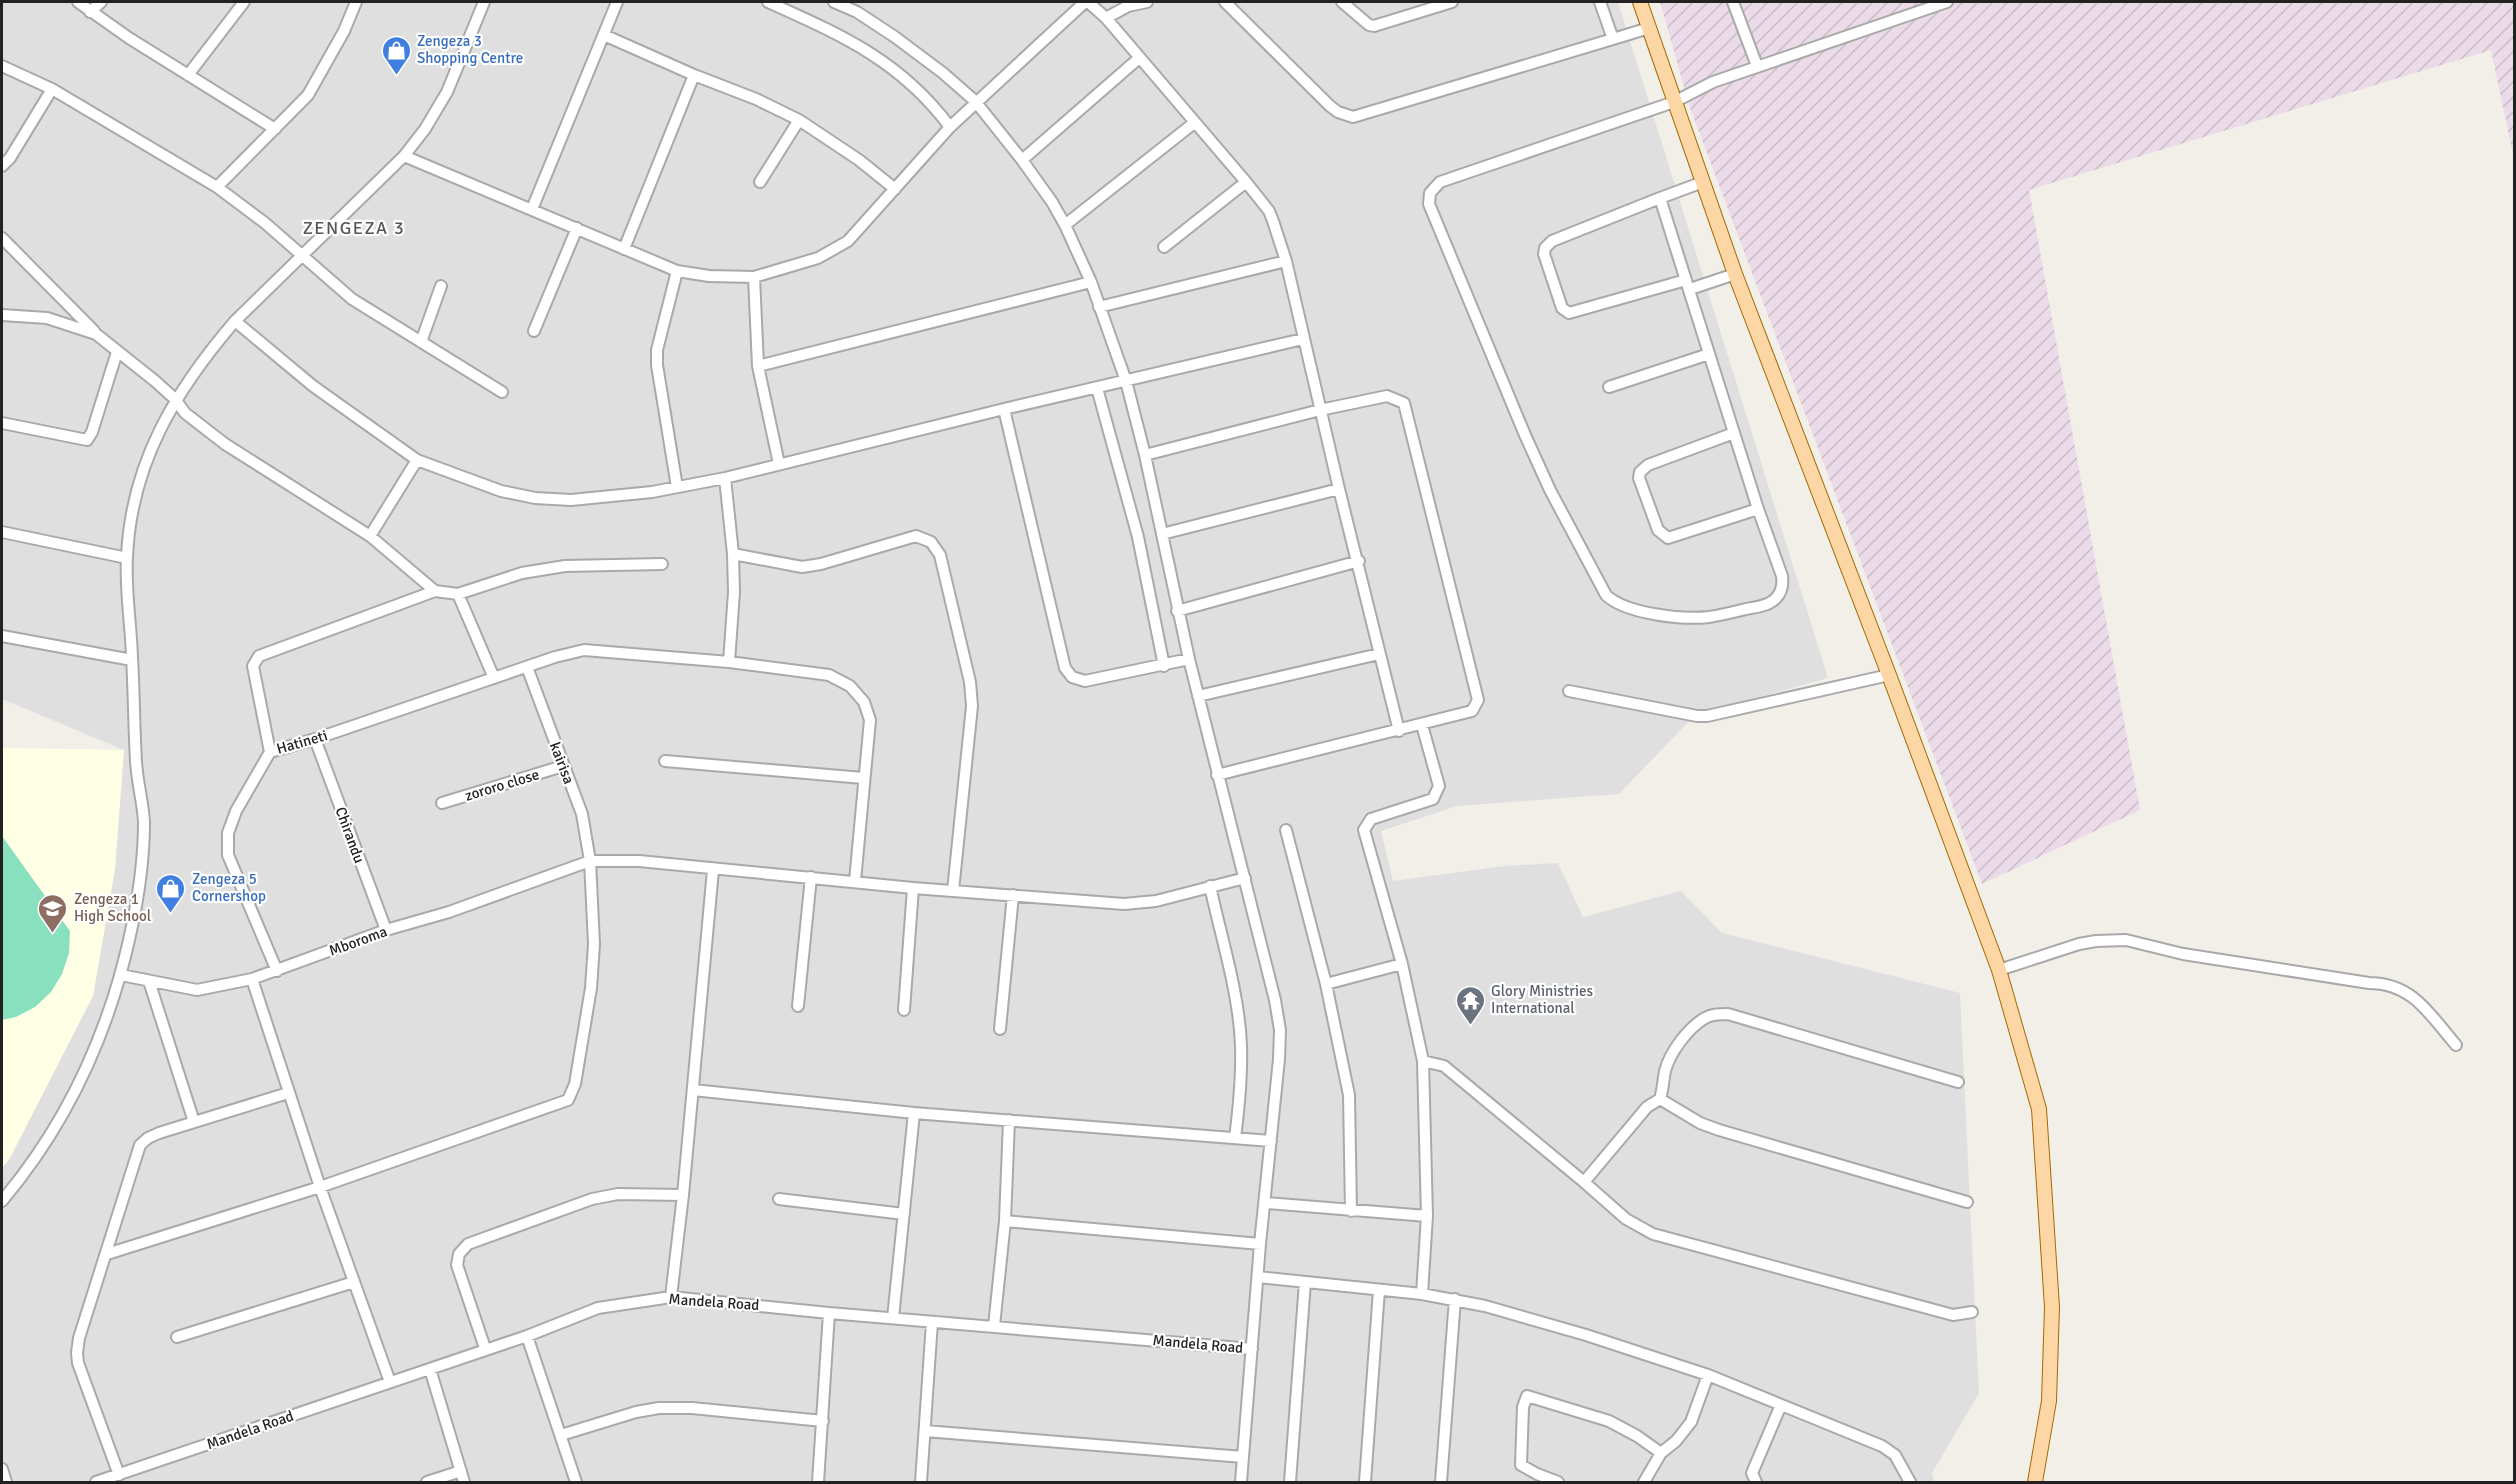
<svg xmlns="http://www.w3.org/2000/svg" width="2516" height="1484" font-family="Signika,sans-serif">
<defs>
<pattern id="industrial-furrows" width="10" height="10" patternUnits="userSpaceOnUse" patternTransform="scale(1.5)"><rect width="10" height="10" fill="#ebdbe8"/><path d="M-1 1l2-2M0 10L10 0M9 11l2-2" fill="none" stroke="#c9bcc7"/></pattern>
</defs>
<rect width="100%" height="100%" fill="#f2efe9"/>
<path fill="#e0dfdf" d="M2,2H1618L1828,678L1695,715L1619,794L1457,806L1381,831L1393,881L1504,866L1558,863L1583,917L1681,891L1722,933L1960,993L1979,1393L1932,1473L1934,1482H2V1168L10,1158L124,750L2,699Z"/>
<path fill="url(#industrial-furrows)" d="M1660,2H2514V159L2491,50L2029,190L2140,810L1982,884L1690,108Z"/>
<path fill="#ffffe5" d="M2,748L124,750L115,870L93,996L10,1158L2,1168Z"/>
<path fill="#88e0be" d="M2,836L70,931L69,953L62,974L51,992L35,1007L16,1017L2,1020Z"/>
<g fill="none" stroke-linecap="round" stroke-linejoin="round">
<defs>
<path id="minor" d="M78,2L129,38L275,129
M768,2C841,35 900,60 950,127
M834,2L857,12L895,37L943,73L975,101L1022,160L1052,202L1065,225L1091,282L1126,381L1145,455L1189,659L1275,1000L1280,1030L1279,1059L1260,1244L1241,1482
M1088,2L1106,18L1246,182L1269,211L1273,221L1286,261L1339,489L1399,731
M1225,2L1330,106L1338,112L1353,117L1613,39
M1342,2L1369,25L1374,26L1452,2
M1600,2L1613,39L1649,28
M1733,2L1757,66
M90,12L101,2
M1106,18L1128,6L1147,2
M604,35L694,75L756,99L799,120L859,160L895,189
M2,66L52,89L217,187L265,223L352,299L502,392
M188,75L244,2
M404,156L677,271L709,276L754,277L818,258L848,241L950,127L1085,2
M1022,160L1138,59
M2,166L10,158L52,89
M760,182L799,120
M1703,182L1660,198L1758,509L1782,576C1783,584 1782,592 1776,598C1769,606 1756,607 1746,609C1734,612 1722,615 1709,617C1683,620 1626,614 1606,595L1550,490L1525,435L1429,204L1430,193L1440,182L1674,102L1713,82L1947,2
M217,187L308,95L344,31L356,2
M1660,198L1552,241L1545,248L1544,254L1562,308L1569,313L1686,280
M532,209L617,2
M1065,225L1194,123
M2,238L94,331
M1164,247L1246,182
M624,249L694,75
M677,271L657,350V365L677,487
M754,277L758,366L779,464
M1690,289L1735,274
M1099,307L1286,261
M2,315L47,318L96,334L155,381L175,399L185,413L225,444L370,536L435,591L458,594L522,573L565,566L662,564
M235,321L313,386L417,460L501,491L535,498L571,500L652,492L725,478L1004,409L1303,339
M534,331L577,228
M421,342L441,286
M758,366L1091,282
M1609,387L1709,354
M1097,388L1138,537L1164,666
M1004,409L1065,668L1072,677L1085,681L1189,659
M2,423L87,440L92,432L117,352
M1734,433L1648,465L1640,472L1639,478L1658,530L1668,538L1758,509
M1145,455L1320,410L1387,396L1404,403L1478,700L1472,711L1217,775
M725,478L733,554L734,592L729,662
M2,532L127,558
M1162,534L1339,489
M370,536L417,460
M733,554L802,567L821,564L916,536L931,542L940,555L970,682L972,706L953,891
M458,594L494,678
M1177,611L1359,561
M2,636L132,660
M1569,691L1697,716H1707L1889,675
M1198,696L1379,654
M1422,725L1439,786L1433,799L1371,819L1364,830L1402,964L1423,1061L1427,1216L1422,1294
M315,739L386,930
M270,752L253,666L259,656L435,591
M665,761L863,778
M442,803L563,766
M1286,830L1326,984L1349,1095L1351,1211
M1210,886C1221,937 1239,993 1241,1045C1242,1076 1239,1107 1235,1138
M1999,970L2079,944L2096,941L2126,940L2183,954L2369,983C2413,983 2430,1015 2456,1045
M277,971L228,855V833L236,811L270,752L315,739L555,657L584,650L729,662L829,675L850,686L864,702L870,720L855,881
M121,975L197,990L252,979L386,930L449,912L590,861H639L913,888L1124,904L1156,901L1245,878
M252,979L320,1187L390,1382
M149,981L194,1122
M1326,984L1402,964
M798,1006L811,877
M904,1010L913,888
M1000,1029L1013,895
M1423,1061L1444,1066L1584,1182L1626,1219L1653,1234L1953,1315L1972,1312
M693,1090L914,1113L1271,1141
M1660,1099C1663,1090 1663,1081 1665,1071C1670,1052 1688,1028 1705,1018C1712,1014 1720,1014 1728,1014L1958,1082
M1584,1182L1647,1107L1660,1099L1700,1123L1719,1130L1967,1202
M779,1199L904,1214
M2,1201C66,1125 107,1037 129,940C138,901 144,862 144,822C143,802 137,782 136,761C134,727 134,692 132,657C131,624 125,590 127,557C131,463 175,391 235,321L404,156L425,129L447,92L484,2
M1266,1203L1427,1216
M1005,1221L1260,1244
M107,1254L320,1187L568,1100L575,1084L591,988L594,944L590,861L582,814L527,667
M1258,1277L1422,1294L1485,1306L1586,1335L1708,1375L1882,1446L1895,1455L1910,1482
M671,1297L683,1195L713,870
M893,1318L914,1113
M994,1326L1005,1221L1009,1120
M527,1336L576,1482
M177,1337L354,1282
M485,1348L457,1265L459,1254L468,1244L592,1199L618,1194L683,1195
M430,1369L464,1482
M925,1431L1243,1457
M561,1435L636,1412L659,1408H692L823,1421
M2,1469L6,1482
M119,1475L78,1363L77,1353L79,1338L140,1145L148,1138L159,1133L288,1093
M96,1482L527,1336L598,1308L671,1297L829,1313L1252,1349
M427,1482L461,1471
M818,1482L829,1313
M921,1482L932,1322
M1290,1482L1305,1282
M1365,1482L1379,1290
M1441,1482L1455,1299
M1558,1482L1537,1474L1521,1465L1523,1407L1527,1396L1609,1421L1637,1436L1661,1453
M1644,1482L1661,1453L1676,1441L1691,1422L1708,1375
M1756,1482L1752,1473L1781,1405"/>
<path id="major" d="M1640,2L1735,274L1889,675L1999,970L2039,1109L2052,1307L2049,1401L2035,1482"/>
</defs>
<use href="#minor" stroke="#a9a9a9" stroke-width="14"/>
<use href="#major" stroke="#a06b00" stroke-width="16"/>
<use href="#minor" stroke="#fff" stroke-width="10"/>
<use href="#major" stroke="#fcd6a4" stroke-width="14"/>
</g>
<defs>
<symbol id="shop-pin" viewBox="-11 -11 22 30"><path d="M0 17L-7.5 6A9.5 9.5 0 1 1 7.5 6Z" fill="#3f7fe0" stroke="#fff"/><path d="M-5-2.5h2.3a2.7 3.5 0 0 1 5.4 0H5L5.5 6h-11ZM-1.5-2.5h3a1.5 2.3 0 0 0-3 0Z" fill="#fff"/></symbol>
<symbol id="school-pin" viewBox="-11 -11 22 30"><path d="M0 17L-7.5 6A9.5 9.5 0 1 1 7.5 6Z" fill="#8d6e63" stroke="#fff"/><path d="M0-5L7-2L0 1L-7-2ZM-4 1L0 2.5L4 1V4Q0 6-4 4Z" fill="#fff"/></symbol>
<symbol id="temple-pin" viewBox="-11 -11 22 30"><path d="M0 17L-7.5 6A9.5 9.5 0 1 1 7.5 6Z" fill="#6b7280" stroke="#fff"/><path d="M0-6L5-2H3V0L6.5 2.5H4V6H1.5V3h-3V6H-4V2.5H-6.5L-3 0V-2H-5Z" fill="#fff"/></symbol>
</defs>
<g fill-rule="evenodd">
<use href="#shop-pin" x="380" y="34" width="33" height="45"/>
<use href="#shop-pin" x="154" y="872" width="33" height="45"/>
<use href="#school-pin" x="36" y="892" width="33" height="45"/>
<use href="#temple-pin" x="1454" y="984" width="33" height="45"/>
</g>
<g text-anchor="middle" stroke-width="4.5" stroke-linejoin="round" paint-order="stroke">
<g font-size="15" fill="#366cbe" stroke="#fff" text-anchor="start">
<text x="417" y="46">Zengeza 3<tspan x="417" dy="17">Shopping Centre</tspan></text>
<text x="192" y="884">Zengeza 5<tspan x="192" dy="17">Cornershop</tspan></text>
</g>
<g font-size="15" fill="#222" stroke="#fff">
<text transform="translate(302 742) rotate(-16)" y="5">Hatineti</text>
<text transform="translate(562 763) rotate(69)" y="5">kairisa</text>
<text transform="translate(502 785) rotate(-17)" y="5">zororo close</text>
<text transform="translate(350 835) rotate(70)" y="5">Chirandu</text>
<text transform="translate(358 941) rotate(-20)" y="5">Mboroma</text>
<text transform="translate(714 1302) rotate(4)" y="5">Mandela Road</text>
<text transform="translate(1198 1344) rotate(5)" y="5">Mandela Road</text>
<text transform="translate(250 1430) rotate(-19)" y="5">Mandela Road</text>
</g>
<g font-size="15" fill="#785e54" stroke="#fff" text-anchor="start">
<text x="74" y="904">Zengeza 1<tspan x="74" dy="17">High School</tspan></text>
</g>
<g font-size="15" fill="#5b616d" stroke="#fff" text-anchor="start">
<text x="1491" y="996">Glory Ministries<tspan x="1491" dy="17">International</tspan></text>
</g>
<g font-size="18" letter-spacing="1.5" fill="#555" stroke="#fff">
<text x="354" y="234">ZENGEZA 3</text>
</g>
</g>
<rect width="2516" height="1484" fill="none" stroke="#222222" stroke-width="6"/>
</svg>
